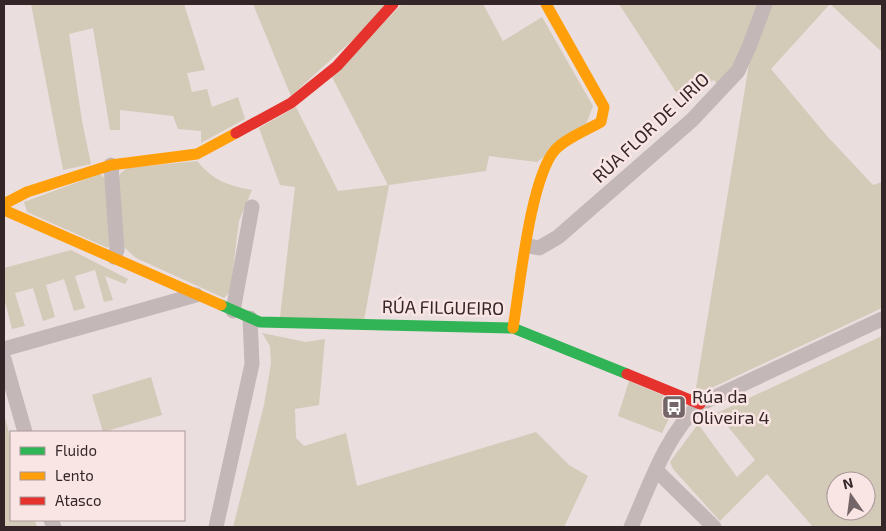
<svg xmlns="http://www.w3.org/2000/svg" width="886" height="531" font-family="'Exo 2',sans-serif">
<rect width="100%" height="100%" fill="#ebdede"/>
<path fill="#d3cab8" fill-rule="evenodd" d="M31,4H184L205,70L187,73L192,92L207,89L212,107L238,97L245,119L201,143V131L178,129L173,116L120,110V130H110L93,28L69,34L82,121L91,164L63,170Z
M253,4H386L370,24L291,96Z
M402,4H483L503,41L542,17L593,106L586,124L537,162L489,156L486,171L389,185L364,320L280,317L295,187L280,185L259,128L296,107L338,191L388,185L332,77Z
M619,4H759L734,67L719,87L714,80L680,98Z
M771,4H882V52L830,4L771,69L827,136L873,185L882,182V308L707,390L696,388L749,64Z
M197,161C214,181 227,185 252,190L239,221L230,292L224,298L136,258L124,247L121,233L118,181L120,174L127,168Z
M100,174L107,180L113,239L108,248L27,212L24,202Z
M71,250L128,279L125,284L105,276L113,300L104,302L95,270L75,276L85,308L74,311L64,279L46,285L55,317L43,321L33,288L15,293L25,326L12,329L4,298V268Z
M262,333L306,342L325,339L319,405L295,409L296,438L304,446L346,433L357,486L536,432L569,465L588,476L564,527H233L264,405L271,364L270,346Z
M882,336V527H813L767,474L720,521L673,469L670,462L698,424L737,477L755,460L717,413ZM836,481H866V511H836Z
M151,377L162,415L103,432L92,395Z
M629,381L674,400L675,406L662,433L618,416Z
M4,414L11,440V520H35L37,527H4Z"/>
<g fill="none" stroke-linecap="round" stroke-linejoin="round">
<path stroke="#c4b7b7" stroke-width="15" d="M111,165L117,250L114,257
M529,246L539,248L558,237L692,120L738,71L749,47L765,4
M233,311L252,207
M4,349L196,295
M4,359L25,432
M656,470L714,527
M51,520L54,527
M216,527L252,364L250,318
M631,527C650,485 665,436 700,404L882,319"/>
<path stroke="#30b455" stroke-width="11" d="M221,305L260,322L513,328L627,374"/>
<path stroke="#ff9f0a" stroke-width="11" d="M4,204L27,192L111,165L197,154L236,133
M4,210L221,305
M513,328C520,286 530,179 555,150C566,138 587,130 601,122L604,107L546,4"/>
<path stroke="#e5322d" stroke-width="11" d="M236,133L291,103L337,66L393,4
M627,374L700,404"/>
</g>
<defs>
<symbol id="bus-square" viewBox="-11 -11 22 22"><rect x="-9" y="-9" width="18" height="18" rx="4" fill="#746668" stroke="#f9e5e4"/><path d="M-5-6H5V4H4V6H2V4H-2V6H-4V4H-5ZM-3.5-4V0h7V-4ZM-3.5 1.2v1.5H-2V1.2ZM2 1.2v1.5H3.5V1.2Z" fill="#fff"/></symbol>
</defs>
<g fill-rule="evenodd">
<use href="#bus-square" x="660" y="393" width="28" height="28"/>
</g>
<g text-anchor="middle" stroke-width="5" stroke-linejoin="round" paint-order="stroke">
<g font-size="18" fill="#342628" stroke="#f9e5e4">
<text transform="translate(651 128) rotate(-43)" y="6">RÚA FLOR DE LIRIO</text>
<text transform="translate(443 308) rotate(1)" y="6">RÚA FILGUEIRO</text>
</g>
<g font-size="18" fill="#342628" stroke="#f9e5e4" text-anchor="start">
<text x="692" y="403">Rúa da<tspan x="692" dy="21">Oliveira 4</tspan></text>
</g>
</g>
<rect width="886" height="531" fill="none" stroke="#342628" stroke-width="10"/>
<rect x="10" y="431" width="175" height="90" fill="#f9e5e4" stroke="#aa9999"/>
<rect x="20" y="447" width="25" height="8" fill="#30b455" stroke="#aa9999"/>
<text x="55" y="456" font-size="15" fill="#342628">Fluido</text>
<rect x="20" y="472" width="25" height="8" fill="#ff9f0a" stroke="#aa9999"/>
<text x="55" y="481" font-size="15" fill="#342628">Lento</text>
<rect x="20" y="497" width="25" height="8" fill="#e5322d" stroke="#aa9999"/>
<text x="55" y="506" font-size="15" fill="#342628">Atasco</text>
<g transform="translate(851 496) rotate(346)"><circle r="24" fill="#f9e5e4" stroke="#aa9999"/>
<path d="M0-4L9 19L0 12L-9 19Z" fill="#746668"/>
<text y="-8" font-size="14" font-weight="bold" text-anchor="middle" fill="#342628">N</text>
</g>
</svg>
